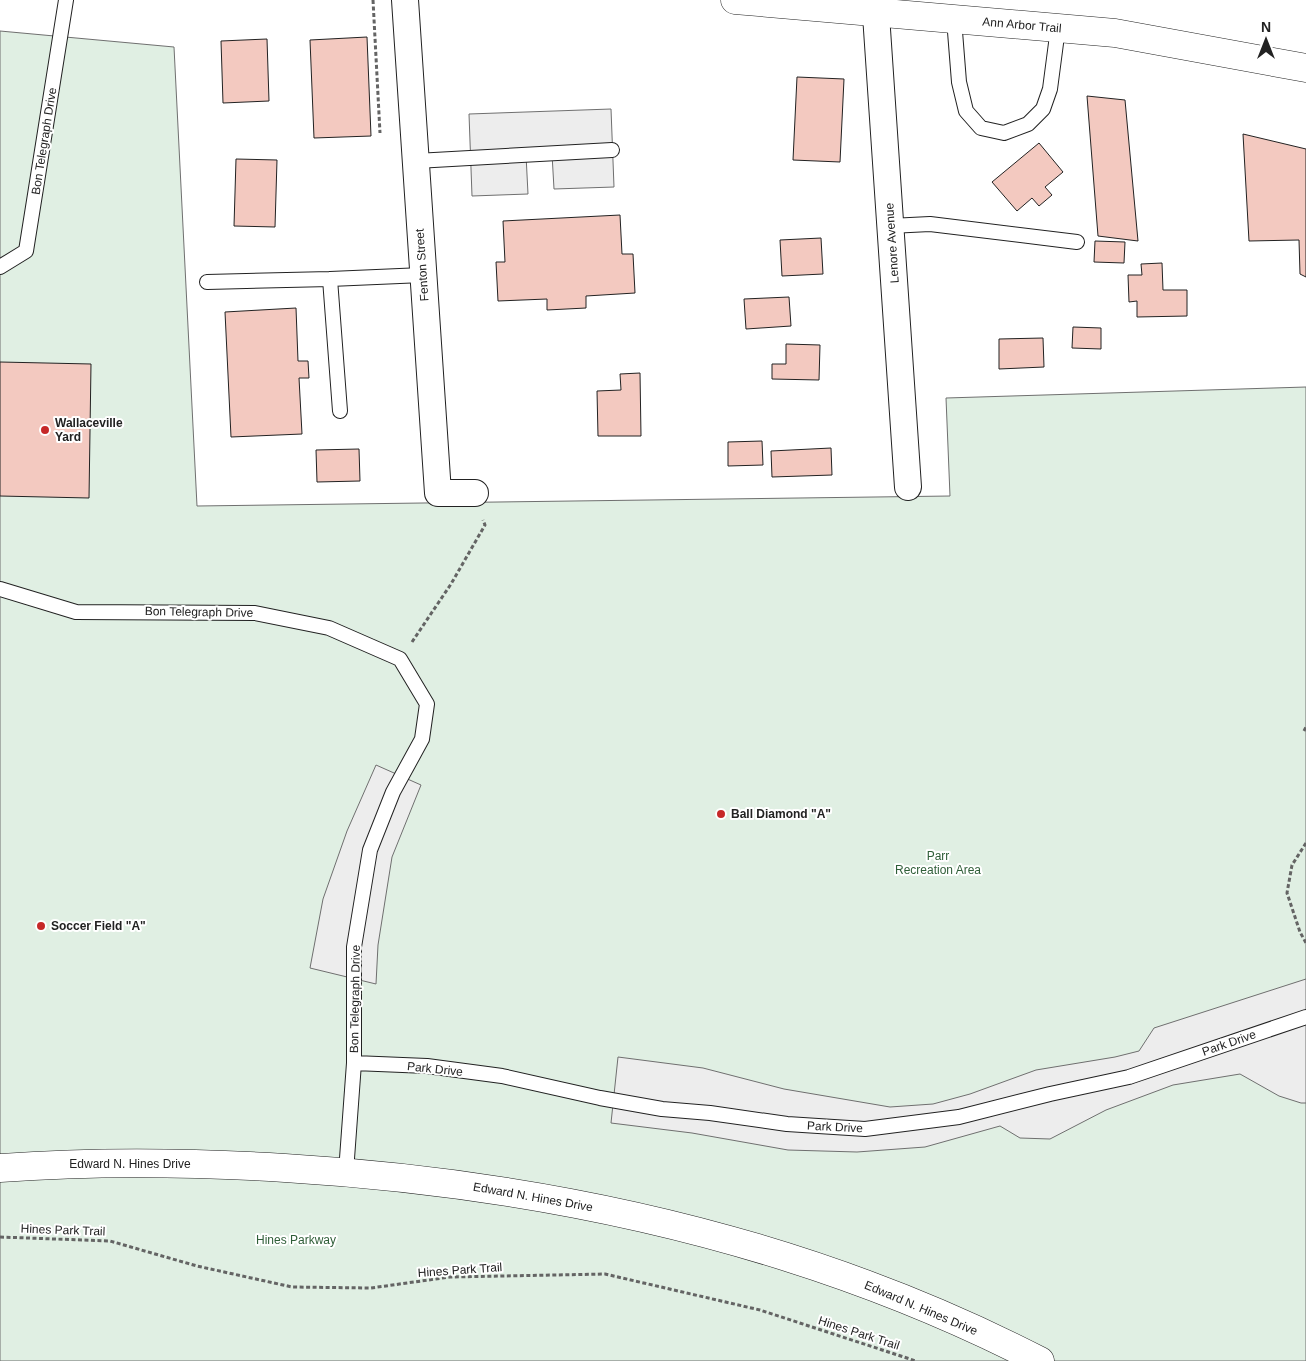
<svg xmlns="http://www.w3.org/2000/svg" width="1306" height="1361" font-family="Helvetica,sans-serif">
<rect width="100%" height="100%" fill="#fff"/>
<path fill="#e0efe3" stroke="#6f6f6f" d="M0,31L174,47L197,506L950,496L946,398L1306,387V1361H0Z"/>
<path fill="#ededed" stroke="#6f6f6f" d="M611,109L614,187L554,189L552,154L526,155L528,194L472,196L469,114Z
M376,765L421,785L392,857L378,945L376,984L310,968L323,899L347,831Z
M1306,979V1103H1301L1279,1096L1240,1074L1173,1085L1106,1110L1050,1139L1020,1138L1000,1126L925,1147L857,1152L788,1150L692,1133L611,1123L618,1057L703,1068L784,1089L890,1107L933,1104L970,1094L1036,1070L1115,1057L1139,1051L1154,1028Z"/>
<path fill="#f3c9c0" stroke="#222" d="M367,37L371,136L314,138L310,40Z
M267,39L269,101L223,103L221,41Z
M797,77L844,79L840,162L793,160Z
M1087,96L1125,100L1138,241L1098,236Z
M1243,134L1306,149V277L1300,274L1299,240L1249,241Z
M1039,143L1063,172L1045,187L1052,195L1039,206L1032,198L1017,211L992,182Z
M236,159L277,160L275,227L234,226Z
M620,215L622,254H633L635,293L586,296V308L547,310V299L498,301L496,262H505L503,221Z
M821,238L823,274L782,276L780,240Z
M1095,241L1125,242L1124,263L1094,262Z
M1162,263L1163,290H1187V316L1137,317V301L1129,302L1128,275H1142L1141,264Z
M789,297L791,326L746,329L744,299Z
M296,308L298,361H308L309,378H299L302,434L231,437L225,312Z
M1073,327L1101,328V349L1072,348Z
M1043,338L1044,367L999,369V339Z
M786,344L820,345L819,380L772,379V364H786Z
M0,362L91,364L89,498L0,496Z
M640,373L641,436H598L597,391L621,390L620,374Z
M762,441L763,465L728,466V442Z
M831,448L832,475L772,477L771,451Z
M359,449L360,481L317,482L316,450Z"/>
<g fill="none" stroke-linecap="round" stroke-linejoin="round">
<defs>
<path id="lane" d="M954,19L959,82L966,111L981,128L1004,133L1028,124L1043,109L1050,89L1058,28
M416,161L612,150
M890,226L930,224L1077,242
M0,267L26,251L66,0
M207,282L330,279
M340,411L330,279L423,275
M0,589L76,612L255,613L329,628L400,659L427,704L422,739L393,792L370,850L354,947V1063L346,1172
M354,1063L427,1066L502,1076L600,1098L662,1109L710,1113L787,1124L865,1129L959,1117L1050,1094L1129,1077L1306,1017"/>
<path id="street" d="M405,0L438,493H475
M875,0L908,487"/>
<path id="secondary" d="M735,0L1115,33L1306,68
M0,1168C95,1161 190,1162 285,1168C547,1184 806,1240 1040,1361"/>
</defs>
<use href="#lane" stroke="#222" stroke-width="16"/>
<use href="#street" stroke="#222" stroke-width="28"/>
<use href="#secondary" stroke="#222" stroke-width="29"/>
<path stroke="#646464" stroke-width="3" stroke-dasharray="4 2.5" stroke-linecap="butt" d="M373,0L380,133
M412,642L451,584L485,525L483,520
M1304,731L1306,727
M1306,843L1292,865L1287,893L1300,932L1306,943
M0,1237L110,1241L197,1266L292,1287L371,1288L450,1277L605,1274L760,1310L916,1361"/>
<use href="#lane" stroke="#fff" stroke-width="14"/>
<use href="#street" stroke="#fff" stroke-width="26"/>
<use href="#secondary" stroke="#fff" stroke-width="28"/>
</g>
<g fill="#c62828" stroke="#fff" stroke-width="2">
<circle cx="45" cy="430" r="5"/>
<circle cx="721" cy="814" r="5"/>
<circle cx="41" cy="926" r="5"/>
</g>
<g text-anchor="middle" stroke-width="4" stroke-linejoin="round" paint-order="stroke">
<g font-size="12" fill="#222" stroke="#fff">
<text transform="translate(1022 25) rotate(5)" y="4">Ann Arbor Trail</text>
<text transform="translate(44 141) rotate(-81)" y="4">Bon Telegraph Drive</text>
<text transform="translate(892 243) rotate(-94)" y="4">Lenore Avenue</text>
<text transform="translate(422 265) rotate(-94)" y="4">Fenton Street</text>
<text transform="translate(199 612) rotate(1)" y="4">Bon Telegraph Drive</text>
<text transform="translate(355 999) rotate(-89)" y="4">Bon Telegraph Drive</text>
<text transform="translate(1229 1043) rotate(-19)" y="4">Park Drive</text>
<text transform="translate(435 1069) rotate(6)" y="4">Park Drive</text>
<text transform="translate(835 1127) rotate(3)" y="4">Park Drive</text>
<text x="130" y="1168">Edward N. Hines Drive</text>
<text transform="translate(533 1197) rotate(10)" y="4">Edward N. Hines Drive</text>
<text transform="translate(63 1230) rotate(2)" y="4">Hines Park Trail</text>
<text transform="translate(460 1270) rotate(-4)" y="4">Hines Park Trail</text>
<text transform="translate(921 1308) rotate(23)" y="4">Edward N. Hines Drive</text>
<text transform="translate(859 1333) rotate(18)" y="4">Hines Park Trail</text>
</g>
<g font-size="12" font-weight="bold" fill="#222" stroke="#fff" text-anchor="start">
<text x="55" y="427">Wallaceville<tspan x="55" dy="14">Yard</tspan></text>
<text x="731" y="818">Ball Diamond "A"</text>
<text x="51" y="930">Soccer Field "A"</text>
</g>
<g font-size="12" fill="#2f5e38" stroke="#fff">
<text x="938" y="860">Parr<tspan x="938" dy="14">Recreation Area</tspan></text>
<text x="296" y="1244">Hines Parkway</text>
</g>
</g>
<g transform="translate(1266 40)" stroke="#ffffff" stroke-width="4" paint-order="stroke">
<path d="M0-4L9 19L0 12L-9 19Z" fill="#222222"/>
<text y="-8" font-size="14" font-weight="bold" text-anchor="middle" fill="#222222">N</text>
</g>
</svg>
